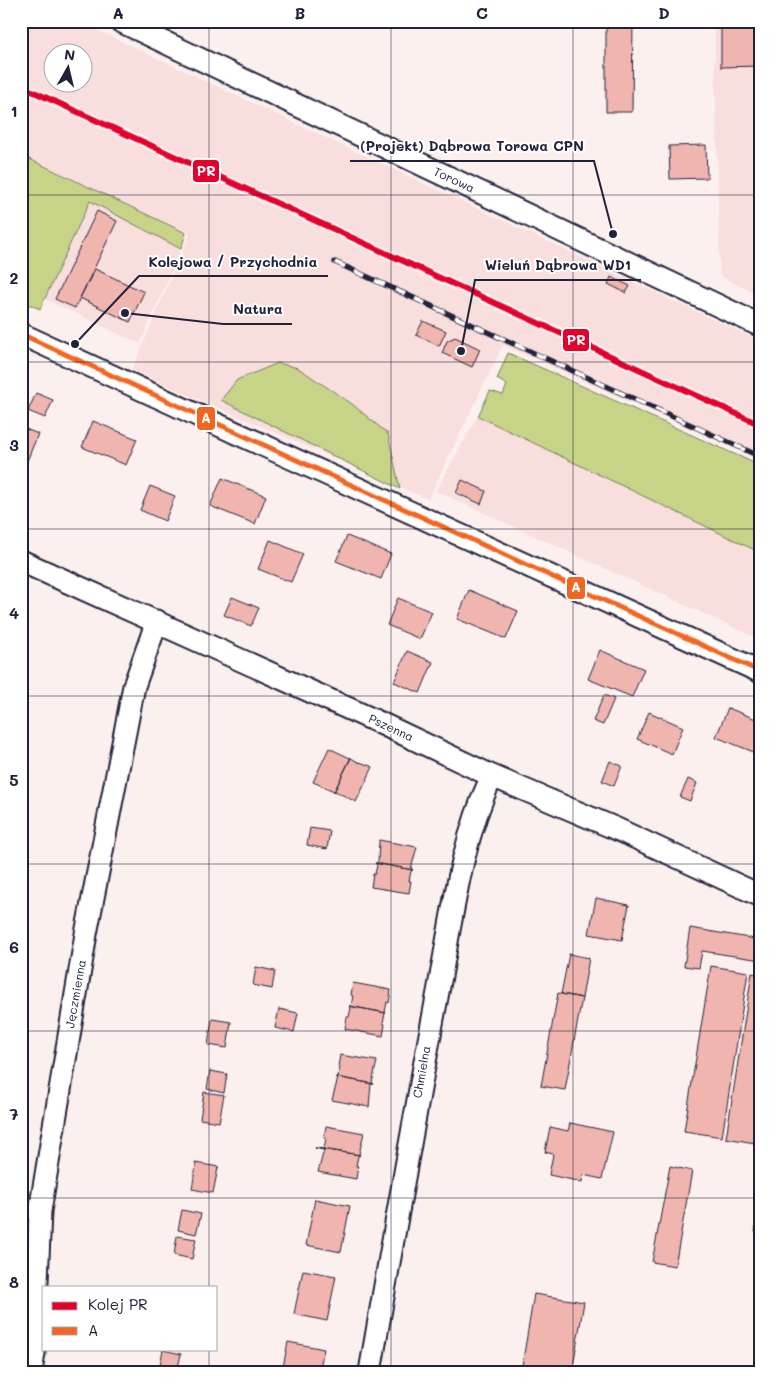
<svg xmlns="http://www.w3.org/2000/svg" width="782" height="1393" font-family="Mali,sans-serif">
<rect width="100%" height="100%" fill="#fcf0ef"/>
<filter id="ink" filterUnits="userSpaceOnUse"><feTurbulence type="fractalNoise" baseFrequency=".02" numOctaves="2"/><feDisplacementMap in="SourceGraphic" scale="10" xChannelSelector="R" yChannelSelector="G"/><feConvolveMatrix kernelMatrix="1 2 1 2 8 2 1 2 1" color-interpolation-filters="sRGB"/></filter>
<g filter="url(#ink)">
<path fill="#f8dedc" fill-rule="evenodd" d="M21,21H78L761,342V460L503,345L428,499L132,370L190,234L21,154ZM52,52H82V82H52Z
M714,21H761V296L720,276Z
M90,201L181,249L140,344L45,299Z
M478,416L761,553V640L436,491Z"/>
<path fill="#c7d488" stroke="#747b62" d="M21,155L186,233L181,249L90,201L40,309L21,301Z
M508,353L761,466V553L478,416L490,391L503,395L507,385L497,379Z
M278,363L298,368L352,404L388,434L400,489L221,400L237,380Z"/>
<path fill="#f0b5ae" stroke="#22223b" d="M606,21H633L632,112H606Z
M721,21H761V66L721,67Z
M706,145L707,178L670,179L669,146Z
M97,211L117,221L75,308L55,299Z
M95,269L144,292L130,322L80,298Z
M611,277L630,286L626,293L608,284Z
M423,321L446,331L439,346L416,335Z
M455,337L480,349L472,367L442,353L447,341Z
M36,393L53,400L45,418L28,411Z
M93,421L137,439L126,465L82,447Z
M21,427L38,434L25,466L21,464Z
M222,478L266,496L255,524L210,506Z
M462,480L486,491L481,504L456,493Z
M150,486L175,496L165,521L140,510Z
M347,536L391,554L381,579L336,561Z
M270,540L303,554L291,582L258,569Z
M469,590L518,611L506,639L457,619Z
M232,597L259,608L251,626L224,615Z
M398,598L432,612L420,639L387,625Z
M600,650L644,669L632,697L588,679Z
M407,651L433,662L420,693L394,682Z
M604,695L614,699L603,725L593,721Z
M728,708L761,721V755L716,737Z
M649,712L683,727L672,754L637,739Z
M329,748L350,758L351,757L334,792V791L313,782Z
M351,758L360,763V762L373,767L356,802L335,791L334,792Z
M610,761L622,766L614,786L602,781Z
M688,779L697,783L690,801L680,797Z
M310,828L330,831L327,849L307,845Z
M379,840L417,847L411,869L413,870L375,863H378Z
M375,863L413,870L411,871L409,881H411L409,893L371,887L373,874H375L377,865Z
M596,898L629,905L622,940L589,934Z
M690,928L761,940V960L702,951L699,968L684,966Z
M569,954L589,958L582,998L561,994Z
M711,966L748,972L722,1137L684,1131Z
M256,967L275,971L272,989L253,985Z
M752,973L761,975V1144L726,1138Z
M353,983L391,990L389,1003L387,1002L385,1012L386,1013L349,1006H351L353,996L351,995Z
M558,993L582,998L565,1090L541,1086Z
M349,1006L386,1013H385L383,1023L385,1024L383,1036L345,1029L347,1017H349L351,1008Z
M279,1009L298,1013L294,1032L275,1028Z
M212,1019L231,1022L227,1048L208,1045Z
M340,1055L377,1061L372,1083L374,1084L336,1077L338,1076L340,1067H338Z
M210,1071L227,1074L224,1093L207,1089Z
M336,1077L374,1084H371L369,1107L332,1100L338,1078Z
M204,1092L224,1095L219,1122L200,1119Z
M570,1123L613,1132L602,1179L583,1175L582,1182L549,1175L553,1154L545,1152L550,1127L568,1131Z
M326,1126L364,1133L359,1154L360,1155L315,1148L324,1149L326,1138H324Z
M315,1148L360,1155L358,1156L356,1166H358L356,1179L318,1172L324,1150Z
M195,1163L219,1167L218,1168L213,1193L192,1189L196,1165Z
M670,1166L692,1171L675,1266L652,1262Z
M761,1196V1233L755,1232Z
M315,1199L350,1206L341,1252L306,1245Z
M182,1210L201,1214L196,1234L178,1230Z
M177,1236L196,1239L192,1259L174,1255Z
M303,1270L336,1276L327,1321L294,1314Z
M534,1294L584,1302L572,1372H521Z
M288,1342L324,1349L319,1372H282Z
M163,1350L181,1354L177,1372L159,1370Z"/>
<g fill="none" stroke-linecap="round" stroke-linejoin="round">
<defs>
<path id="minor" d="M120,21L761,326
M21,334C267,448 514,559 761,672
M21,561L376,721L492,776L619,830L761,896
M31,1372L34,1353L40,1211L56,1114L86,934L134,686L157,621
M370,1372C392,1245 414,1118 438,992C452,919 460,844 492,776"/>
</defs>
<use href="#minor" stroke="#22223b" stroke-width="25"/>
<use href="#minor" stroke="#fff" stroke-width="21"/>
<defs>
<path id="rail" d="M335,262L761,457"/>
</defs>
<use href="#rail" stroke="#22223b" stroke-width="5.5"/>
<use href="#rail" stroke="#fff" stroke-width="4" stroke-dasharray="11" stroke-linecap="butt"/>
<defs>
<path id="bus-1" d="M21,334L761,672"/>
</defs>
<use href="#bus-1" stroke="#fff" stroke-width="9"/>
<use href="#bus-1" stroke="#f26522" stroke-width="5"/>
<defs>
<path id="rail-1" d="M21,86L761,425"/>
</defs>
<use href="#rail-1" stroke="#fff" stroke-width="10"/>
<use href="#rail-1" stroke="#e4002b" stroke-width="6"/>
</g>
</g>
<path fill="none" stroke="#22223b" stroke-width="1" stroke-opacity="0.55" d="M209,21V1287M391,21V1372M573,21V1372M21,195H761M21,362H761M21,529H761M21,696H761M21,864H761M21,1031H761M21,1198H761M209,1349V1372"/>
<g text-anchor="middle" stroke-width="4" stroke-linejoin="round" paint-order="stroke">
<g font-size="12" fill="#22223b" stroke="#fff">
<text transform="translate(454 180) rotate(25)" y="4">Torowa</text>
<text transform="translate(391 728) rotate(25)" y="4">Pszenna</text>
<text transform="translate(76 994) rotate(-80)" y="4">Jęczmienna</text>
<text transform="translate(422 1072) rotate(-80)" y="4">Chmielna</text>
</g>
</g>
<path fill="none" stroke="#22223b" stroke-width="2" d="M613 234L594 161H350M75 344L139 276H328M461 351L475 280H641M125 313L223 324H292"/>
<g fill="#22223b" stroke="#fff" stroke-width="2">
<circle cx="613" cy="234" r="5"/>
<circle cx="75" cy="344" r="5"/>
<circle cx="461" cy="351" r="5"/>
<circle cx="125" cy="313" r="5"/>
</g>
<g font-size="14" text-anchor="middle" font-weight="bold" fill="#22223b" stroke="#fff" stroke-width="4" stroke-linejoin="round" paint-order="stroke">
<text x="472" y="151">(Projekt) Dąbrowa Torowa CPN</text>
<text x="233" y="267">Kolejowa / Przychodnia</text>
<text x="558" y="270">Wieluń Dąbrowa WD1</text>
<text x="258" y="314">Natura</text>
</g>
<g stroke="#fff" stroke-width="2">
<rect x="192" y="159" width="28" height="24" rx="5" fill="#e4002b"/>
<rect x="562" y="328" width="28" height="24" rx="5" fill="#e4002b"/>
<rect x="196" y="406" width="20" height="25" rx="5" fill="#f26522"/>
<rect x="566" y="576" width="20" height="24" rx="5" fill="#f26522"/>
</g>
<g font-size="14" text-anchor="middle" font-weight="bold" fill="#fff">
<text x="206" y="176">PR</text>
<text x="576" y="345">PR</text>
<text x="206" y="423">A</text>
<text x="576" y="592">A</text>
</g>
<rect width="782" height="1393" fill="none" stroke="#fff" stroke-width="55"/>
<rect x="42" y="1286" width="175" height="65" fill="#ffffff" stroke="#a7a7b1"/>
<rect x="52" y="1302" width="25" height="8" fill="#e4002b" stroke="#a7a7b1"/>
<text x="88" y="1310" font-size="15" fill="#22223b">Kolej PR</text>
<rect x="52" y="1327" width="25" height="8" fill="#f26522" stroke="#a7a7b1"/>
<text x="88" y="1336" font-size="15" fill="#22223b">A</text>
<g transform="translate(68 68) rotate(8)"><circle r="24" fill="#ffffff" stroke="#a7a7b1"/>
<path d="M0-4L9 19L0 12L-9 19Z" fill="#22223b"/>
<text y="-8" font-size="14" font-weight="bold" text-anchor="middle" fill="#22223b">N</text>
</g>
<rect x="28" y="28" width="726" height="1338" fill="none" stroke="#22223b" stroke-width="2"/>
<g font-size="16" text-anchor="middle" font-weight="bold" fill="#22223b">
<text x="118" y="19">A</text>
<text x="300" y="19">B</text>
<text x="482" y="19">C</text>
<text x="664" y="19">D</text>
<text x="14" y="117">1</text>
<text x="14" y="284">2</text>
<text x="14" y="451">3</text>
<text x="14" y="619">4</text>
<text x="14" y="786">5</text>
<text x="14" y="953">6</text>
<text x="14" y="1120">7</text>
<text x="14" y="1288">8</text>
</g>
</svg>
